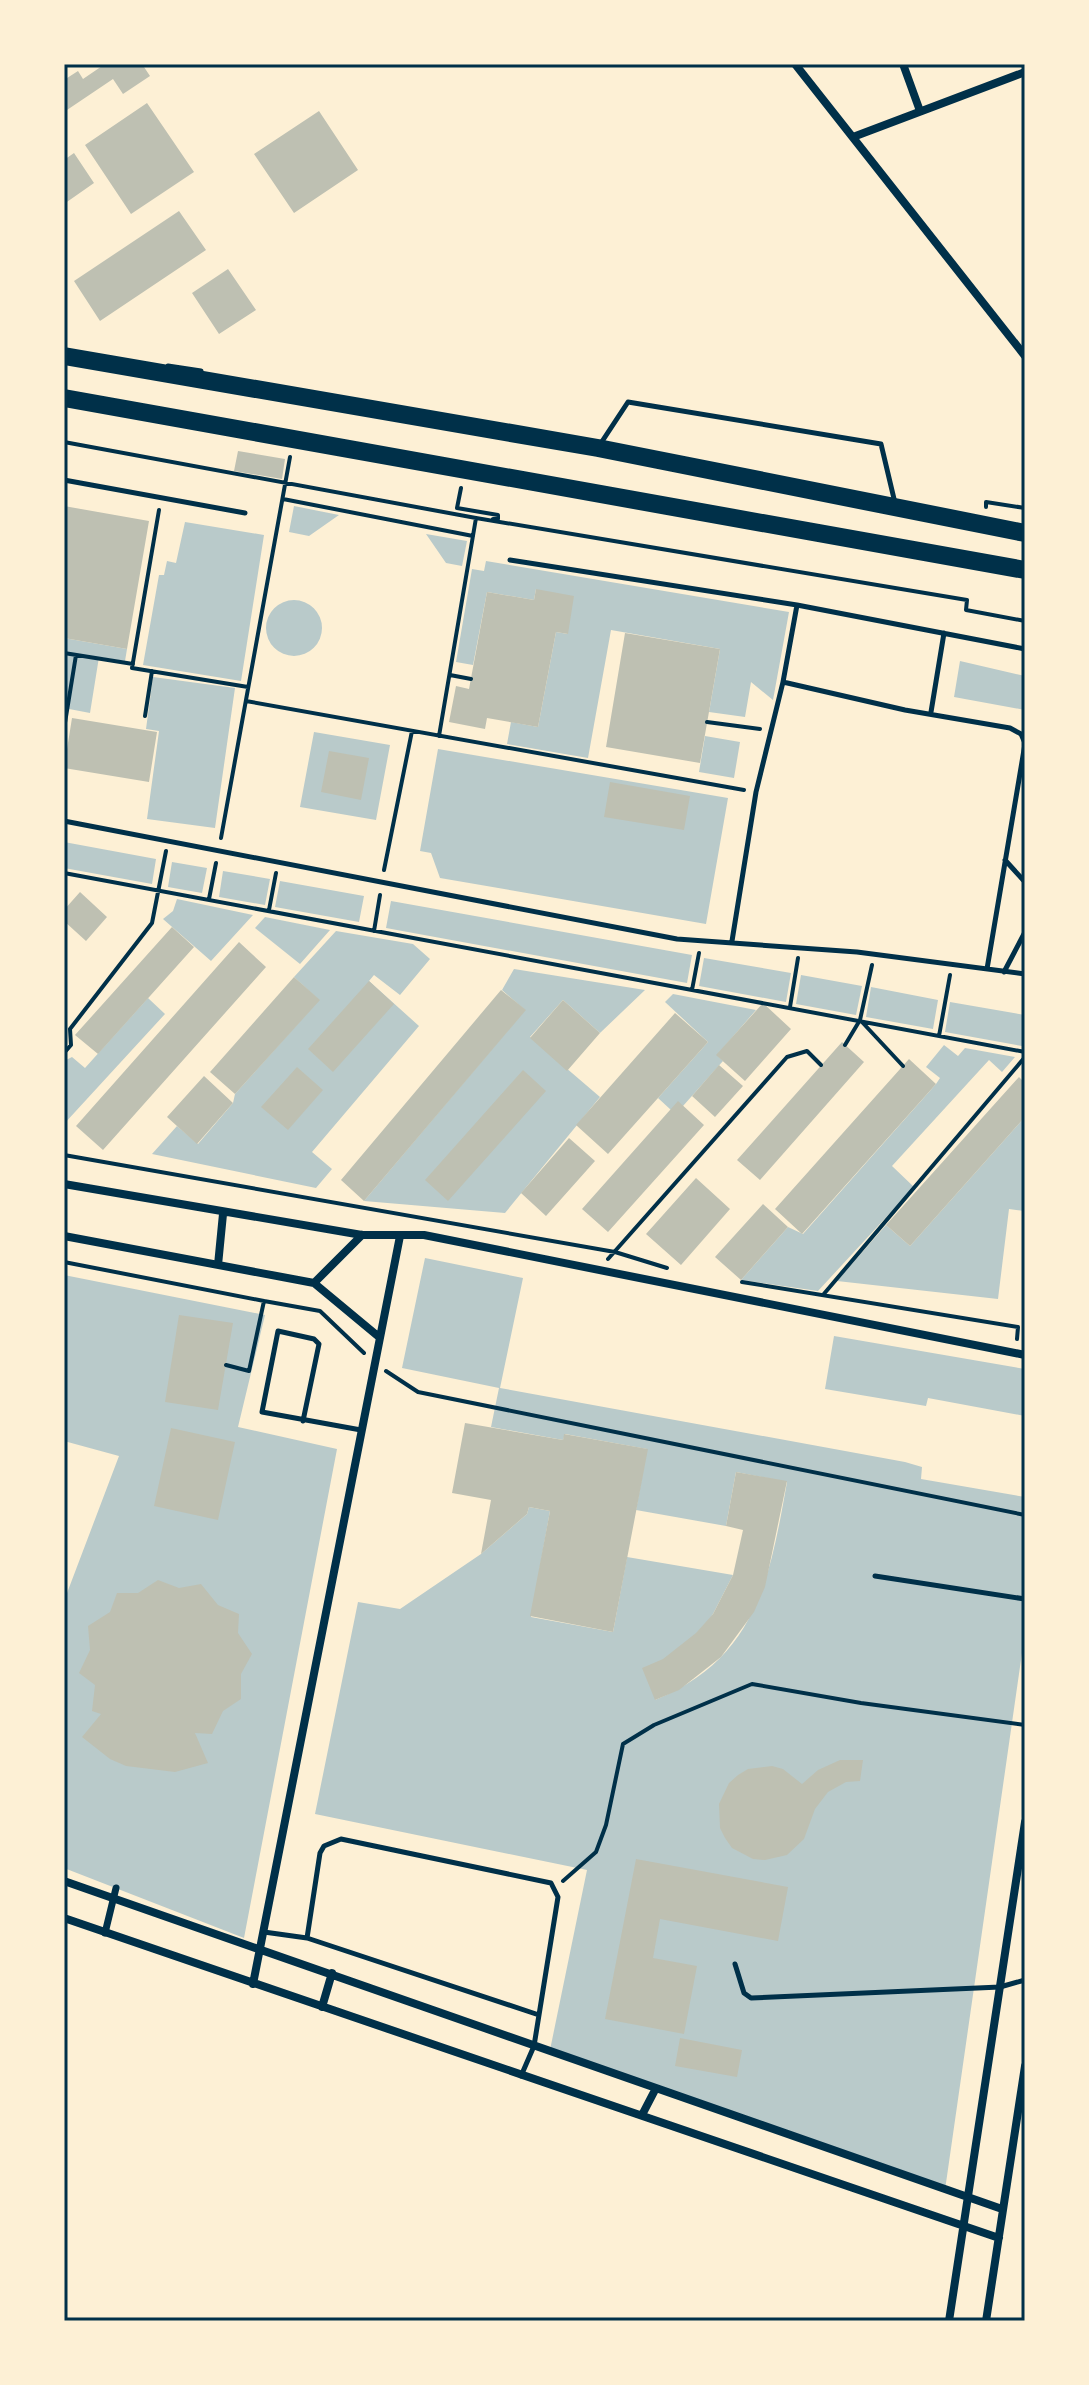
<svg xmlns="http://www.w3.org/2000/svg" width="1089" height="2385" font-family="Rubik,sans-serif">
<rect width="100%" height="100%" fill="#fdf0d5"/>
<path fill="#b9caca" d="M294,506L339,515L309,536L289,532Z
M185,522L264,535L241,681L143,665L159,575H164L167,561L176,563Z
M426,534L467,541L462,566L446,563Z
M486,561L789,612L773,700L751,682L745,717L709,712L720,649L611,630L588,758L507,744L511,722L538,727L556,632L568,634L536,589L534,600L487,592L473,665L456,662L472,569L484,571Z
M266 628a28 28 0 1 1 56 0a28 28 0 1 1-56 0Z
M64,638L127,649L125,661L99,657L90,713L64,708Z
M960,661L1025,676V710L954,697Z
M153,677L235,688L215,828L147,819L159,731L146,729Z
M314,732L390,745L376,820L300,807Z
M705,736L740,742L734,778L699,772Z
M438,749L728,798L706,924L440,878L431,853L420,851Z
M64,842L156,859L152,884L64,868Z
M172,862L207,868L202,893L168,887Z
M223,871L270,879L265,905L219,897Z
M280,881L364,896L359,922L275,907Z
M177,899L253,915L211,961L163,919L173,911Z
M391,901L692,955L687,983L386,928Z
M265,917L330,930L300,964L255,928Z
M336,931L413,944L430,959L400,995L374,975L369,981L419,1026L312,1152L332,1169L316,1188L152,1154L177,1126L198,1144L233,1103L235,1094L319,1000L294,977Z
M704,958L791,973L786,1002L699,986Z
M514,969L645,990L600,1033L563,1000L530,1037L600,1097L505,1213L364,1201L525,1010L502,990Z
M801,975L862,986L856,1015L796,1004Z
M871,987L938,1000L933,1029L866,1017Z
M673,994L756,1010L717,1055L723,1061L683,1106L671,1110L658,1098L708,1042L665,1002Z
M148,998L165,1014L64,1124V1061L72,1057L85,1068Z
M950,1002L1025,1015L1022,1046L945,1032Z
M944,1045L958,1056L965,1048L1015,1057L1002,1072L989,1060L892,1166L914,1187L818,1291L741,1280L788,1227L803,1234L936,1084L940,1078L926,1067Z
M1025,1117V1211L1009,1209L998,1299L837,1281L886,1225L910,1246Z
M425,1258L523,1278L500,1388L905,1462L922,1467L921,1479L1025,1497V1632L945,2190L550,2050L587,1870L315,1814L358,1602L400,1609L481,1554L527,1514L529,1507L550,1511L531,1617L613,1632L627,1557L733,1575L713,1614L655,1700C756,1659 770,1578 787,1482L736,1472L726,1526L636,1510L647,1449L565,1434L563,1440L491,1427L499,1388L402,1368Z
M64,1275L265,1315L238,1427L337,1449L244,1938L64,1868V1601L119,1456L64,1441Z
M834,1336L1025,1369V1416L928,1398L926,1406L825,1389Z"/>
<path fill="#bec0b2" d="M105,64H142L150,76L123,94L113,79L64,112V80L78,71L83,79Z
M147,103L194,172L131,214L85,145Z
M319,111L358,170L294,213L254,154Z
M74,153L94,183L64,204V160Z
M179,211L206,250L100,321L74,281Z
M228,269L256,310L219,334L192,293Z
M238,451L285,459L282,479L234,471Z
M64,506L149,521L127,649L64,638Z
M536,589L574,596L568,634L556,632L538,727L487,718L485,729L449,722L456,686L469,689L487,592L534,600Z
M625,633L720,649L700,763L606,747Z
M72,718L157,732L149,782L64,768Z
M329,751L369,758L361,800L321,792Z
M610,782L690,796L684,830L604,817Z
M80,892L107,917L86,941L64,921V910Z
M172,927L194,947L98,1054L75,1035Z
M239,942L266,967L103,1150L76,1126Z
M294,977L320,1000L235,1094L210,1072Z
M369,981L394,1004L333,1072L308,1049Z
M501,990L526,1010L364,1201L341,1180Z
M563,1000L600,1033L567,1071L530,1038Z
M763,1003L791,1029L745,1081L716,1055Z
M675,1013L708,1042L608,1154L576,1125Z
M842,1042L864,1062L760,1180L737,1160Z
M909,1059L936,1084L802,1234L775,1209Z
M719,1065L743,1086L715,1117L692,1096Z
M297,1067L323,1090L288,1130L261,1107Z
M523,1070L546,1091L448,1201L425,1180Z
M204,1076L233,1103L197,1144L167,1117Z
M1019,1077L1025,1083V1117L910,1246L886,1225Z
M678,1101L704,1125L608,1232L582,1209Z
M569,1138L595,1161L546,1216L521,1193Z
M696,1178L730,1209L681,1265L646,1234Z
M763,1204L788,1227L741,1280L715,1257Z
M179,1315L233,1323L218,1410L165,1402Z
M465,1423L563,1440L564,1434L648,1449L613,1632L530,1616L550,1511L529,1507L527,1514L481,1554L491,1500L452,1493Z
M171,1428L235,1442L218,1520L154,1506Z
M736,1472L787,1481L765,1587L754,1612L721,1657L679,1690L655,1700L642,1668L663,1659L696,1633L713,1614L733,1575L743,1530L726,1526Z
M158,1580L179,1588L201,1584L218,1605L239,1614L238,1633L252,1654L241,1674V1699L223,1711L212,1734L195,1733L208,1763L175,1772L126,1766L110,1759L82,1737L101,1714L92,1711L95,1685L79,1673L90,1650L88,1626L110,1612L117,1593H138Z
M840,1760H863L860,1781L846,1782L828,1792L815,1809L804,1839L787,1855L765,1860L753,1859L732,1848L725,1838L720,1828L719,1804L729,1783L738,1775L748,1769L772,1766L783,1769L802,1784L818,1770Z
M636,1859L788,1887L778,1941L660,1919L653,1958L697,1966L684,2034L605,2019Z
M680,2038L742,2050L737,2077L675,2066Z"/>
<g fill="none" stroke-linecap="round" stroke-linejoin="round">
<path stroke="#003049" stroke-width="4" d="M64,442L476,518L967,600L966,610L1025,621
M461,488L457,508L498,515V519H493
M283,499L473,536
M986,507V502L1025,508
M159,510L132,668L248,687
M64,653L133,664
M450,675L471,679
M246,701L744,790
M145,716L152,671
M707,722L760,729
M64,729L76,655
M439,736L476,518
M221,838L290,457
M384,870L412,731
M64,873L1025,1052
M209,899L216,863
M269,910L276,873
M374,931L380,895
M692,990L699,953
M790,1007L798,958
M862,1022L903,1066
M939,1036L950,975
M845,1045L860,1020L872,965
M64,1053L71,1045L70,1029L152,923L166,851
M64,1155L615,1252L667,1268
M608,1259L787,1057L807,1051L821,1065
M64,1262L264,1301L249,1371L226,1365
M742,1282L1018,1327L1017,1339
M823,1295L1025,1057
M264,1301L320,1311L364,1353
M386,1371L418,1392L1025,1515
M563,1881L596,1852L606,1825L623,1744L654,1725L752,1684L861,1703L1025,1725"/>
<path stroke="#003049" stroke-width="5" d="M168,366L201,371
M601,443L628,402L881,444L895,503
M64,480L245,513
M510,560L797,605L1025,649
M797,605L783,682L905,710L1010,728L1021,734L1025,743
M931,712L944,633
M64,821L677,939L857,952L1025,974
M1005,860L1025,882
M732,941L756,792L783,682
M987,969L1025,744
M1004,972L1025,932
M303,1421L319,1344L314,1339L278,1331L262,1412L361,1430
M875,1576L1025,1599
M264,1932L307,1938L539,2015
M307,1938L320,1853L324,1846L341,1839L551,1883L558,1897L534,2046L521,2076
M735,1964L744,1993L751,1998L1000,1987L1025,1980"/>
<path stroke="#003049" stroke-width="7" d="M105,1933L116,1888"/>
<path stroke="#003049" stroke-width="8" d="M795,64L1025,356
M903,64L920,111
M853,137L1025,72
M64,1184L362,1235H424L1025,1355
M64,1236L314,1283L362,1235
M218,1265L223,1214
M314,1283L379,1337
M64,1881L1002,2209
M64,1918L999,2238
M253,1984L400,1236
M322,2007L332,1973
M642,2115L655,2090
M949,2321L1025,1822
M986,2321L1025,2066"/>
<path stroke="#003049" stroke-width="18" d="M64,356L598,448L1025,533
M64,398L1025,570"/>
</g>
<rect width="1089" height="2385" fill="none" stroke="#fdf0d5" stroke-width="132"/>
<rect x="66" y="66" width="957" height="2253" fill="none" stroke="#003049" stroke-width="3"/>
</svg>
